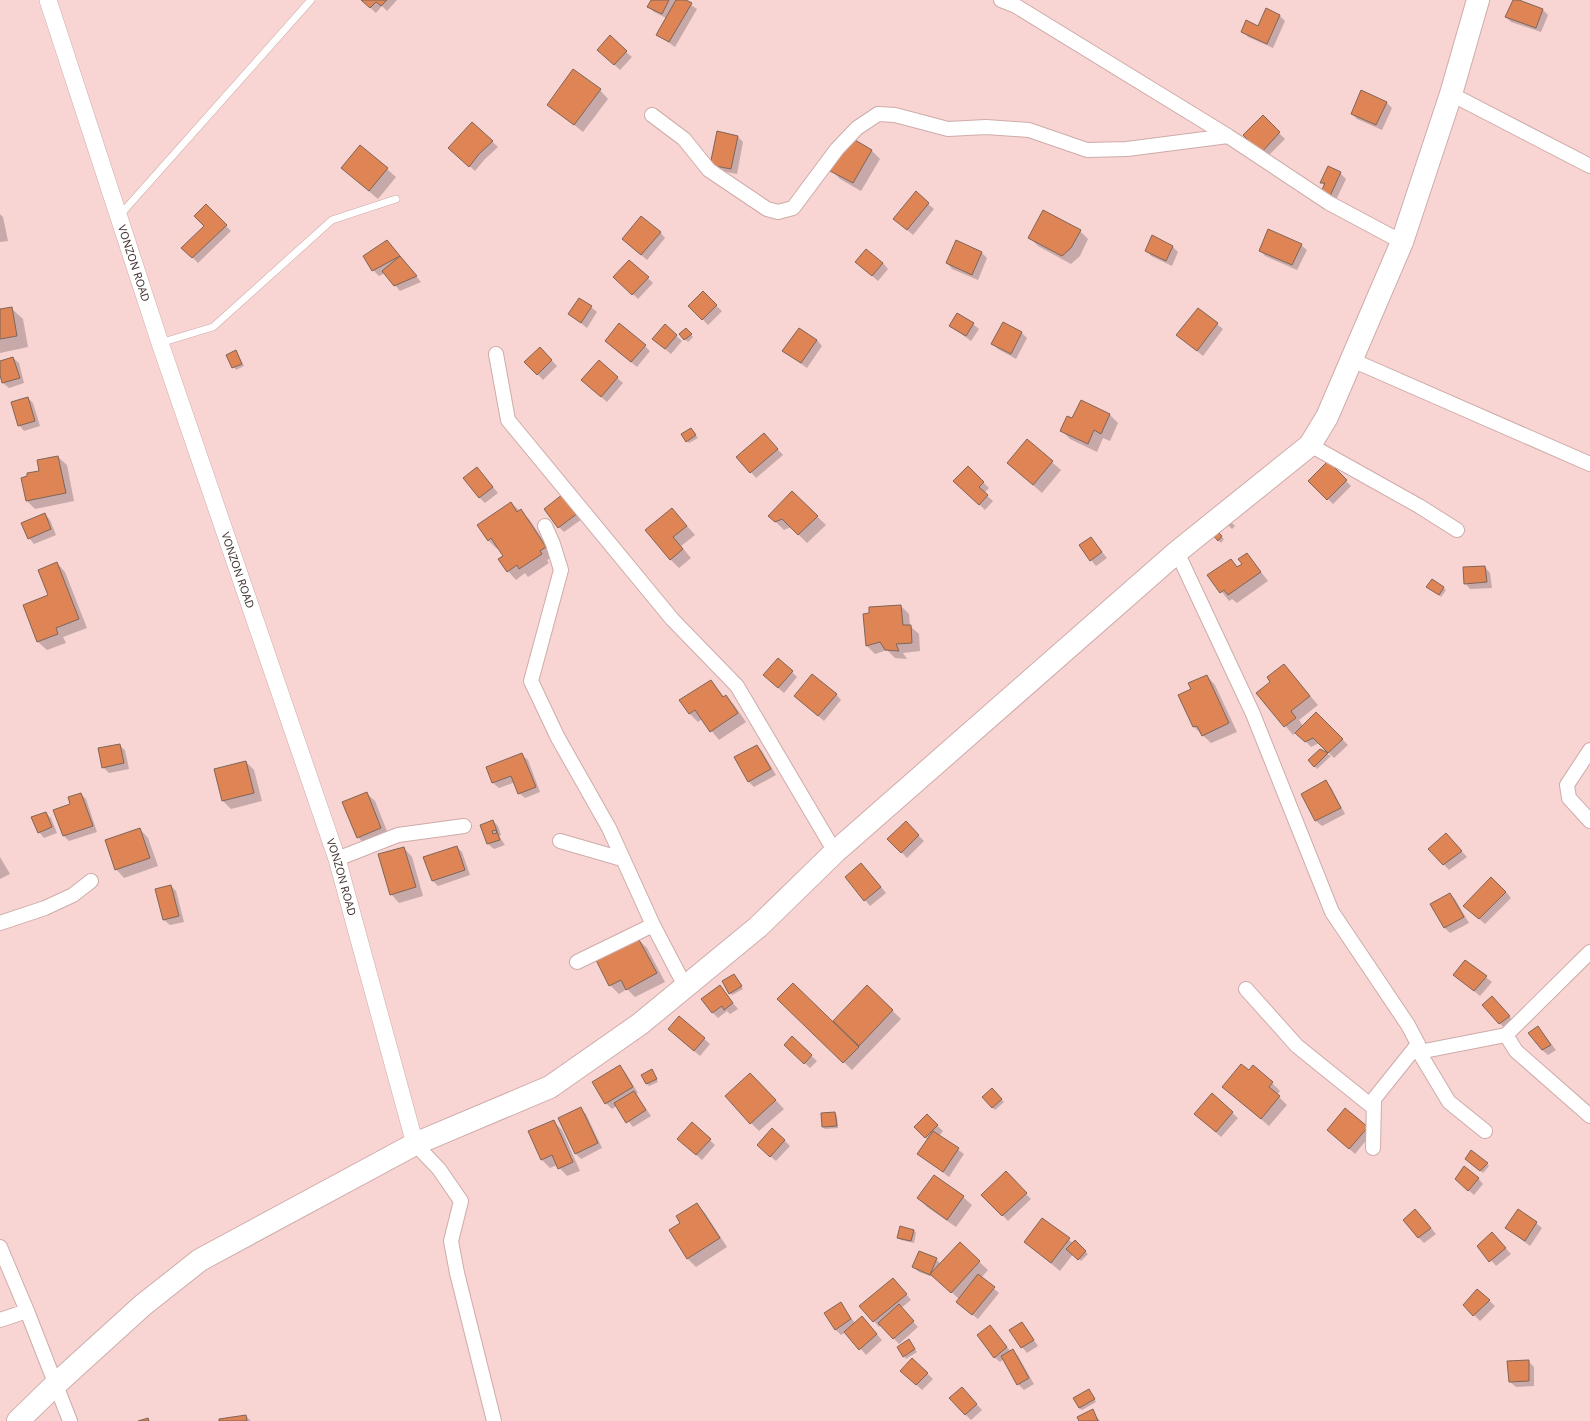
<svg xmlns="http://www.w3.org/2000/svg" width="1590" height="1421" font-family="'Noto Sans',sans-serif">
<rect width="100%" height="100%" fill="#f8d4d3"/>
<path fill="#0003" d="M362,0H397L387,11L382,6L376,13Z
M652,0H684L697,9L675,47L657,34L666,18L654,12L649,7Z
M1515,0L1543,10L1548,15L1541,32L1511,22L1506,17Z
M1266,10L1280,16L1285,21L1273,48L1248,37L1242,31L1258,27Z
M626,52L632,57L620,70L604,55Z
M600,90L608,99L583,132L548,104Z
M1386,102L1392,108L1382,130L1357,119L1352,114Z
M1263,117L1285,139L1267,157L1245,135Z
M472,123L498,147L485,159L475,171L455,153Z
M738,137L743,142L737,174L716,170L711,164Z
M850,138L872,151L880,159L861,191L840,179L831,170Z
M360,146L396,177L378,199L351,176Z
M1340,173L1346,179L1336,200L1328,197L1325,186L1322,183Z
M916,193L934,209L913,235L900,224Z
M206,205L231,231L198,263L183,248L205,226Z
M0,214L3,217L8,241L0,242Z
M1080,231L1088,239L1080,256L1071,264L1038,246L1030,238Z
M660,232L665,238L647,260L629,245Z
M1153,237L1173,247L1178,252L1172,266L1151,256L1146,250Z
M956,242L982,253L987,258L978,280L952,269L947,263Z
M1301,245L1307,250L1297,270L1265,256L1260,250Z
M392,247L421,282L400,291L385,273L379,276L373,270L365,256Z
M856,262L883,263L888,269L878,281Z
M648,278L653,283L638,299L620,282Z
M703,293L722,311L708,325L690,306Z
M591,307L597,312L587,328L569,314Z
M11,308L23,319L28,347L0,353V310Z
M1198,309L1223,329L1203,356L1178,335Z
M1003,323L1022,333L1027,338L1016,359L998,349L993,344Z
M973,324L979,329L971,341L950,326Z
M665,326L682,341L671,354L659,344Z
M686,329L693,337L688,342L680,334Z
M817,340L822,346L807,368L783,351Z
M611,346H645L650,351L637,367Z
M540,348L557,366L543,380L526,362Z
M236,351L244,366L236,370L228,355Z
M13,358L19,363L24,383L9,388L3,383L0,372V362Z
M599,362L623,383L607,402L588,386Z
M28,398L33,403L40,426L24,431L19,425Z
M1081,401L1110,415L1118,423L1110,441L1103,438L1097,452L1070,439L1061,430L1072,420Z
M691,429L698,438L689,443L687,441Z
M769,440L783,455L756,478L738,457Z
M1027,441L1061,470L1042,493L1008,463Z
M58,457L67,465L74,501L35,509L27,501L40,472Z
M1328,463L1351,486L1333,504L1310,481Z
M968,467L989,488L984,493L993,501L985,510L960,486Z
M482,474L498,493L485,503L479,497Z
M792,492L826,525L807,543L791,527L784,530L770,516Z
M563,495L582,519L564,532L559,527Z
M511,503L529,519L554,556L547,560L549,563L528,577L525,573L516,580L508,571L505,556L499,547L497,549L488,540Z
M672,509L695,535L681,546L691,558L679,568L670,559Z
M45,514L50,520L56,535L34,544L29,538Z
M1228,519L1235,526L1232,529L1225,522Z
M1217,532L1224,539L1221,543L1214,535Z
M1091,538L1107,558L1096,566L1091,560Z
M1247,554L1268,581L1237,603L1232,599L1229,601L1209,575L1231,560L1238,568L1243,564Z
M57,563L65,572L87,628L63,637L66,643L47,650L38,642L24,605L49,596Z
M1485,567L1490,573L1492,588L1470,589L1465,583Z
M1428,587H1443L1446,590L1441,597Z
M901,606L909,614L910,626L919,634L920,651L903,653L907,659L895,658L887,650L875,654L867,646Z
M1284,665L1318,705L1299,720L1303,726L1316,713L1348,745L1334,758L1319,743L1311,747L1297,732L1293,735L1258,693L1271,682Z
M792,672L797,677L784,693L770,681Z
M1207,676L1215,685L1237,732L1211,743L1193,726Z
M711,681L724,697L726,696L734,705L746,722L719,740L702,719L698,722L689,713Z
M836,694L841,700L824,721L795,696Z
M119,745L125,750L129,769L109,773L103,767Z
M757,746L762,751L776,775L754,787L749,782L735,758Z
M1320,750L1331,756L1317,769L1309,760Z
M522,755L528,760L540,792L525,798L519,793L515,782L499,788L493,783Z
M246,762L254,770L262,801L231,809L223,801Z
M1326,782L1331,787L1345,814L1322,826L1316,821L1302,794Z
M366,793L375,801L389,836L366,846L358,837Z
M81,794L86,799L97,832L69,841L64,836L71,805Z
M46,813L51,818L57,833L44,838L39,832Z
M493,821L498,826L501,835L499,836L505,845L494,849L488,844L481,825Z
M906,823L924,841L907,858L889,839Z
M140,829L148,838L158,866L124,878L116,869Z
M1451,840L1467,857L1449,870L1429,849Z
M457,847L462,852L470,875L438,886L433,881Z
M404,848L412,857L423,896L399,903L391,894Z
M0,857L10,874L0,879Z
M867,870L886,893L870,906L865,900Z
M171,886L176,891L184,922L170,925L164,920L156,890Z
M1506,892L1511,898L1485,924L1470,911Z
M1450,894L1455,899L1469,923L1450,933L1445,928L1431,904Z
M638,939L647,948L665,982L635,997L627,989L619,994L610,985Z
M1465,961L1492,982L1480,996L1455,975Z
M734,975L743,989L732,995L730,993Z
M867,986L901,1019L852,1070L779,999L832,1023Z
M720,987L738,1009L730,1014L727,1011L718,1018L712,1012Z
M1498,1003L1514,1022L1505,1029L1484,1005Z
M679,1018L710,1044L700,1056L675,1035Z
M1538,1027L1556,1050L1548,1055L1542,1050Z
M792,1038L817,1061L810,1068L786,1045Z
M620,1066L625,1072L638,1093L636,1094L651,1116L633,1127L617,1106L612,1109L606,1103L593,1082Z
M652,1071L658,1082L649,1086L647,1084Z
M1249,1071L1272,1083L1280,1091L1277,1095L1287,1105L1269,1126L1223,1087Z
M759,1082L784,1109L759,1131L751,1123Z
M992,1089L1004,1102L995,1110L983,1097Z
M1212,1095L1238,1118L1221,1137L1195,1114Z
M581,1109L586,1114L602,1148L581,1159L575,1153Z
M1345,1110L1372,1133L1355,1154L1334,1135Z
M835,1113L837,1116L838,1128L825,1129L823,1127Z
M927,1116L943,1131L939,1136L964,1154L949,1177L919,1154L928,1140L915,1127Z
M553,1121L562,1130L580,1171L567,1176L557,1165L550,1168L542,1160Z
M710,1140L715,1145L702,1160L684,1144Z
M784,1140L790,1146L776,1161L764,1151Z
M1469,1161L1487,1164L1489,1166L1483,1173Z
M1006,1173L1031,1199L1008,1221L983,1195Z
M934,1176L963,1197L972,1205L956,1227L927,1207L919,1198Z
M1478,1178L1483,1184L1474,1195L1462,1185Z
M697,1204L705,1213L727,1247L696,1267L687,1258L682,1223Z
M1421,1216L1436,1234L1424,1243L1418,1237Z
M1042,1219L1073,1243L1075,1242L1088,1254L1081,1261L1073,1254L1060,1271L1025,1242Z
M1536,1223L1542,1228L1530,1246L1506,1228Z
M914,1231L916,1233L914,1243L901,1240L898,1238Z
M1497,1239L1511,1254L1496,1266L1479,1246Z
M960,1244L988,1270L981,1278L999,1293L978,1319L962,1307L959,1299L936,1278L919,1272L913,1267L936,1259L941,1264Z
M898,1284L911,1300L901,1308L918,1327L899,1344L881,1325L879,1327L874,1321Z
M1478,1290L1495,1306L1480,1321L1464,1305Z
M840,1303L855,1323H867L882,1340L866,1355L846,1332L841,1335L836,1330L825,1313Z
M1022,1323L1038,1346L1027,1353L1022,1347Z
M990,1326L1011,1352L1013,1351L1018,1356L1034,1384L1024,1390L1018,1384L1004,1359L1000,1362L994,1357Z
M909,1340L917,1352L906,1359L904,1356Z
M912,1359L933,1379L922,1390L907,1376Z
M1528,1361L1534,1367V1386L1516,1387L1510,1382L1508,1362Z
M1091,1393L1096,1402L1082,1410L1079,1408Z
M967,1394L982,1410L971,1420L965,1414Z
M1092,1411L1100,1421H1080Z
M246,1416L251,1421H220Z"/>
<path fill="#df8454" stroke="#7f6558" fill-rule="evenodd" d="M361,0H387L381,6L376,2L370,8Z
M651,0H669L662,14L647,7Z
M676,0H686L692,3L669,42L656,35Z
M1513,0H1519L1543,9L1536,28L1505,17Z
M1266,8L1280,15L1267,44L1241,32L1246,20L1258,26Z
M610,35L627,51L614,65L597,50Z
M573,69L601,89L574,125L547,105Z
M1361,90L1387,102L1376,125L1351,114Z
M1263,115L1280,132L1261,153L1243,135Z
M472,122L493,141L479,154L469,167L448,148Z
M717,131L738,136L731,169L710,165Z
M850,137L872,150L853,183L830,171Z
M360,145L388,168L369,191L341,168Z
M1328,166L1341,172L1330,196L1321,192L1325,183H1320Z
M916,191L929,203L907,230L893,219Z
M206,204L227,225L192,258L181,248L204,226L194,216Z
M1043,210L1081,230L1071,248L1062,256L1028,238Z
M641,216L661,232L641,255L622,239Z
M1268,229L1302,244L1292,265L1259,251Z
M1152,235L1173,246L1166,261L1145,251Z
M387,240L400,256L372,271L363,256Z
M956,240L982,252L972,275L946,263Z
M866,249L883,263L872,276L855,262Z
M400,256L417,276L394,286L382,271Z
M629,260L649,277L632,295L613,277Z
M703,291L717,305L702,320L688,306Z
M579,298L592,306L581,323L568,314Z
M12,307L17,336L0,339V309Z
M1198,308L1218,323L1197,351L1176,335Z
M957,313L974,323L966,336L949,326Z
M1003,322L1022,332L1011,354L991,344Z
M619,323L646,345L631,362L605,341Z
M665,324L677,335L665,349L652,339Z
M686,328L692,334L684,340L679,334Z
M799,328L817,340L801,363L782,351Z
M540,347L552,360L537,375L524,362Z
M236,350L242,364L232,368L226,355Z
M13,357L20,378L2,383L0,375V361Z
M599,360L618,377L601,397L581,380Z
M28,397L35,421L18,426L11,402Z
M1081,400L1110,414L1101,434L1094,430L1088,444L1060,431L1067,416L1072,418Z
M691,428L696,435L686,442L681,434Z
M764,433L778,449L750,473L736,457Z
M1027,439L1053,461L1033,485L1007,463Z
M58,456L66,493L26,501L21,478L27,476V473L39,471L37,460Z
M1328,461L1347,480L1327,500L1308,481Z
M968,466L984,482L979,487L988,495L979,505L953,481Z
M477,467L493,487L479,498L463,478Z
M792,491L818,516L798,535L782,519L775,522L768,516Z
M563,494L578,513L558,528L544,509Z
M511,502L517,512L521,509L546,547L540,551L542,554L519,569L517,565L507,572L498,559L503,556L491,538L488,541L477,525Z
M672,508L687,526L673,537L683,549L670,560L645,530Z
M45,513L51,529L28,539L21,523Z
M1217,531L1222,536L1218,541L1213,535Z
M1091,537L1102,552L1090,561L1079,545Z
M1247,553L1261,572L1228,595L1224,590L1220,593L1207,575L1231,559L1237,567L1242,564L1238,559Z
M57,562L79,619L56,628L58,634L37,642L23,605L48,595L38,570Z
M1485,566L1487,582L1464,584L1463,567Z
M1432,579L1444,587L1439,595L1426,587Z
M901,605L903,625H911L912,643L896,644L899,651L885,650L880,642L866,646L863,614L869,613V607Z
M778,658L793,671L778,688L763,675Z
M1284,664L1310,696L1291,711L1296,718L1284,727L1256,693L1270,682L1267,677Z
M812,674L837,694L818,716L794,696Z
M1207,675L1229,723L1202,736L1197,726L1193,727L1178,695L1191,689L1188,683Z
M711,680L723,697L726,695L738,713L710,732L695,710L689,714L679,700Z
M1316,712L1343,739L1328,753L1313,738L1305,742L1295,733Z
M120,744L124,763L102,768L98,748Z
M757,745L771,769L748,782L734,757Z
M1320,749L1328,753L1314,767L1308,760Z
M522,753L536,787L518,794L511,776L492,783L486,767Z
M246,761L254,793L222,801L214,769Z
M1326,780L1341,808L1315,821L1301,794Z
M367,792L381,828L357,838L342,802Z
M81,793L93,826L63,836L53,810L70,804L68,797Z
M46,812L52,827L38,833L31,817Z
M493,820L500,840L487,844L480,825ZM496,830L497,833L493,834L492,831Z
M906,821L919,835L901,853L887,839Z
M140,828L150,858L115,870L105,840Z
M1446,833L1462,851L1443,865L1428,849Z
M457,846L465,870L432,881L423,857Z
M404,847L416,887L390,895L378,854Z
M861,863L881,887L864,901L845,877Z
M1491,877L1506,892L1479,919L1463,906Z
M171,885L179,916L163,920L155,889Z
M1450,893L1464,917L1444,928L1430,904Z
M638,938L657,973L626,990L621,980L609,986L596,960Z
M1465,960L1487,976L1474,991L1453,975Z
M734,974L742,986L729,994L722,981Z
M793,983L859,1047L843,1063L777,999Z
M720,985L733,1003L724,1010L722,1006L712,1013L701,999Z
M867,985L893,1010L859,1046L833,1021Z
M1492,996L1510,1016L1499,1024L1482,1005Z
M679,1016L705,1038L694,1051L668,1029Z
M1538,1026L1551,1045L1542,1050L1528,1033Z
M792,1036L812,1055L804,1064L784,1045Z
M1241,1064L1249,1070L1253,1065L1273,1082L1269,1087L1280,1096L1261,1119L1222,1087Z
M620,1065L633,1087L605,1104L592,1082Z
M652,1069L657,1079L646,1084L641,1075Z
M750,1073L776,1100L750,1124L725,1096Z
M992,1088L1002,1099L992,1108L982,1097Z
M634,1091L646,1110L626,1123L614,1103Z
M1212,1093L1233,1112L1216,1132L1194,1114Z
M581,1107L598,1143L575,1154L558,1118Z
M1345,1108L1368,1127L1349,1149L1327,1130Z
M835,1112L837,1126L822,1127L821,1113Z
M927,1114L938,1125L925,1138L914,1127Z
M554,1120L573,1162L558,1169L552,1155L541,1160L528,1131Z
M692,1122L711,1139L696,1155L677,1139Z
M772,1128L785,1140L770,1157L757,1145Z
M933,1131L959,1148L943,1172L917,1154Z
M1471,1150L1488,1163L1480,1171L1465,1159Z
M1464,1166L1479,1178L1468,1191L1455,1179Z
M1006,1171L1027,1193L1002,1216L981,1195Z
M934,1175L964,1196L947,1220L917,1198Z
M697,1203L720,1238L687,1259L669,1230L680,1223L676,1216Z
M1415,1209L1431,1228L1418,1238L1403,1220Z
M1518,1209L1537,1222L1525,1241L1505,1228Z
M1042,1218L1070,1238L1051,1263L1024,1242Z
M900,1226L914,1230L911,1241L897,1238Z
M1492,1232L1506,1248L1489,1262L1477,1246Z
M1075,1240L1086,1251L1078,1260L1066,1249Z
M960,1242L980,1261L951,1293L930,1274Z
M919,1251L937,1258L930,1275L912,1267Z
M978,1274L995,1287L972,1315L956,1302Z
M893,1278L907,1294L873,1322L859,1306Z
M1477,1289L1490,1300L1473,1316L1463,1305Z
M841,1302L851,1319L835,1330L824,1313Z
M899,1304L914,1321L893,1339L878,1323Z
M862,1316L877,1334L859,1350L844,1332Z
M1022,1322L1034,1340L1021,1348L1009,1330Z
M990,1325L1007,1347L994,1358L977,1335Z
M909,1339L915,1349L903,1357L897,1347Z
M1013,1349L1029,1378L1017,1385L1001,1356Z
M912,1358L928,1373L916,1385L900,1371Z
M1529,1360V1381L1509,1382L1507,1361Z
M962,1387L977,1404L965,1415L949,1398Z
M1089,1389L1095,1399L1079,1408L1073,1398Z
M1093,1409L1098,1421H1079L1077,1417Z
M246,1415L247,1421H219V1419Z
M148,1418L149,1421H138Z"/>
<g fill="none" stroke-linecap="round" stroke-linejoin="round">
<defs>
<path id="service" d="M120,215L311,0
M160,343L213,327L332,220L396,199"/>
<path id="minor" d="M1001,0L1016,6L1228,136L1329,203L1402,242
M1451,94L1590,166
M652,115L684,139L709,170L767,209L778,212L793,208L837,149L857,128L878,114L895,115L948,129L986,127L1029,130L1087,150L1127,149L1228,136
M496,354L508,420L672,619L737,686L835,852
M1352,360L1590,464
M1310,445L1419,506L1457,530
M545,526L553,544L561,570L531,681L558,738L609,828L653,925L686,988
M1177,552L1253,714L1332,912L1408,1025L1418,1044L1419,1052L1449,1102L1485,1131
M1590,750L1567,785L1569,798L1590,821
M560,841L622,859
M337,859L398,835L464,826
M0,923L45,908L73,895L91,881
M577,962L653,925
M1246,989L1297,1046L1374,1108
M1506,1035L1516,1051L1590,1116
M1419,1052L1506,1035L1590,952
M415,1144L439,1169L461,1201L451,1241L457,1273L494,1421
M1373,1148L1374,1099L1418,1044
M0,1247L27,1311
M0,1320L27,1311L70,1421"/>
<g id="tertiary">
<path id="s1" d="M48,0L160,343L337,859L415,1144"/>
</g>
<path id="primary" d="M18,1421L56,1384L143,1305L200,1260L415,1144L550,1087L640,1024L758,927L835,852L1177,552L1310,445L1327,417L1402,242L1451,94L1478,0"/>
</defs>
<use href="#service" stroke="#ceacaa" stroke-width="8"/>
<use href="#minor" stroke="#ceacaa" stroke-width="16"/>
<use href="#tertiary" stroke="#ceacaa" stroke-width="18"/>
<use href="#primary" stroke="#ceacaa" stroke-width="24"/>
<use href="#service" stroke="#fff" stroke-width="7"/>
<use href="#minor" stroke="#fff" stroke-width="14"/>
<use href="#tertiary" stroke="#fff" stroke-width="17"/>
<use href="#primary" stroke="#fff" stroke-width="22"/>
</g>
<g text-anchor="middle" stroke-width="4" stroke-linejoin="round" paint-order="stroke">
<g font-size="11" fill="#443635" stroke="#fbe5e4">
<text dy="4" stroke="none"><textPath href="#s1" startOffset="277">VONZON ROAD</textPath></text>
<text dy="4" stroke="none"><textPath href="#s1" startOffset="601">VONZON ROAD</textPath></text>
<text dy="4" stroke="none"><textPath href="#s1" startOffset="925">VONZON ROAD</textPath></text>
</g>
</g>
</svg>
